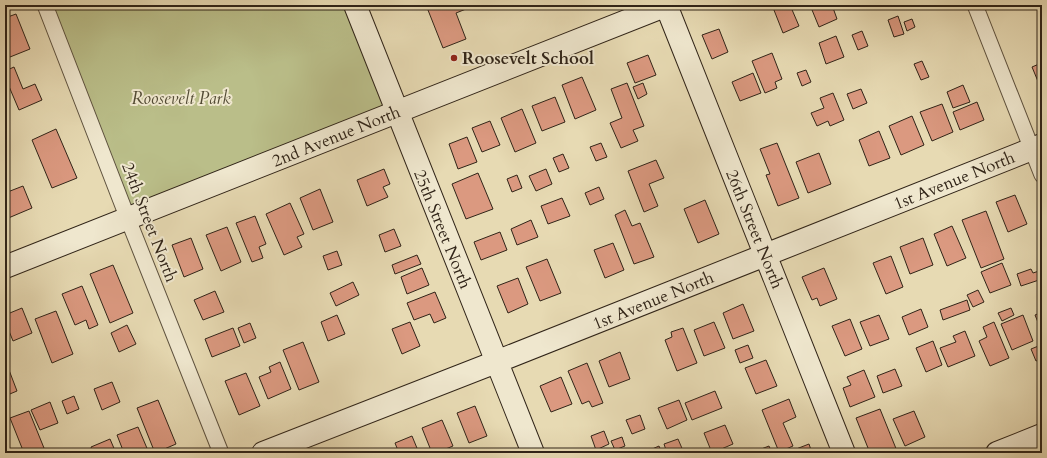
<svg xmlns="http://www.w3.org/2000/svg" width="1047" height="458" font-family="Cardo,serif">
<rect width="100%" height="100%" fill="#e7dab3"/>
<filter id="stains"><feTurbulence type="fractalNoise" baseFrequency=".005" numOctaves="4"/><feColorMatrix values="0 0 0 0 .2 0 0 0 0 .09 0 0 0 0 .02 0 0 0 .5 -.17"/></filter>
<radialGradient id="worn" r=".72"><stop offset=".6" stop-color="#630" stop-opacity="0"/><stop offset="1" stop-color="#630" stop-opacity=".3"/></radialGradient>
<path fill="#babe89" stroke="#757150" d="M45,5H355L397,111L128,219Z"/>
<path fill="#db9980" stroke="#302418" d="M426,5H471V7L456,13L466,39L443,48Z
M772,5H790L799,26L783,33Z
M810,5H832L837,19L819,27Z
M16,14L30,49L5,59V18Z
M898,16L904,34L894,37L888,20Z
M912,19L915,27L907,31L904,22Z
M719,29L728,52L712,59L702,35Z
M862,31L868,46L858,50L852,35Z
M836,36L844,57L826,64L819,43Z
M772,53L782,79L775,82L777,88L765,93L752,61Z
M648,55L656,75L635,83L627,63Z
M1042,60V91L1032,67L1039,64L1038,62Z
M922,61L929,77L921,80L914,64Z
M14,67L23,89L35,84L42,100L19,110L5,77V71Z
M806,70L811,82L802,86L797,73Z
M753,73L761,93L740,101L732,82Z
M582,77L596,110L575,119L562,85Z
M627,83L644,126L633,130L638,141L621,148L610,123L622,118L611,89Z
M643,83L647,94L638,99L633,87Z
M963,85L970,102L953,108L947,92Z
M861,89L867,103L853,109L847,94Z
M833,93L844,120L830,126L828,121L817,126L811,113L824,108L820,98Z
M555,97L565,122L542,131L532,106Z
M977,102L984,120L960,130L953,112Z
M942,104L953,132L932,141L920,112Z
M522,109L536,143L515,152L501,118Z
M912,116L924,145L901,155L889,126Z
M490,121L500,145L482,152L472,128Z
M56,129L77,178L52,188L32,140Z
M879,131L890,158L869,166L859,140Z
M467,137L477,162L458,169L449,144Z
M601,143L607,157L596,161L590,147Z
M777,143L799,198L778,206L766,175L770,174L760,149Z
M819,153L831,184L808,193L796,162Z
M563,154L569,168L559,172L553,158Z
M656,160L664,178L649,184L658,206L644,212L628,171Z
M384,169L390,184L383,187L388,197L367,206L357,180Z
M546,169L552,184L536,191L529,176Z
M478,173L493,209L466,219L452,184Z
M517,175L522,188L512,192L507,179Z
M23,186L32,208L6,219L5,193Z
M599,187L604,199L590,205L585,193Z
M320,189L333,222L313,230L300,198Z
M1015,195L1027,224L1008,232L996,202Z
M562,198L570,216L548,224L541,206Z
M705,200L719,234L698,243L684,209Z
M290,203L304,234L297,237L302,247L284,255L266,214Z
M625,210L632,226L640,223L654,257L634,264L615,215Z
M986,211L1004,259L981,268L962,220Z
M255,216L266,244L259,247L263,258L252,262L236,223Z
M531,220L538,237L517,245L511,229Z
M952,226L966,258L947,266L934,234Z
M227,227L241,262L221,271L206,235Z
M394,229L401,246L385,252L379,235Z
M500,232L507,250L481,260L474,242Z
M191,238L203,269L184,277L172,245Z
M923,238L933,265L910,274L900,247Z
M613,243L624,270L605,278L594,250Z
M337,251L342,265L328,270L323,256Z
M417,255L421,264L395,274L392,265Z
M891,256L903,287L886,294L873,263Z
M547,259L561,293L540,301L526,267Z
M1002,263L1011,285L990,293L981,272Z
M113,265L133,313L110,323L90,274Z
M422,268L429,285L407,294L401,277Z
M824,268L837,299L820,306L817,298L812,300L802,277Z
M1031,269L1033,273L1042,270V279L1021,286L1017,274Z
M518,278L528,304L508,313L497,286Z
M353,282L359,295L336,306L330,293Z
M82,286L98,325L89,329L86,320L75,325L62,294Z
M978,290L984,302L973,307L967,295Z
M215,291L224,312L203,320L194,300Z
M435,292L446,318L434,323L430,314L414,320L407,303Z
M967,300L970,310L943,320L940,310Z
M743,304L754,331L733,339L723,313Z
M22,308L32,333L13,341L5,321V315Z
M1011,308L1014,315L1002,321L998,313Z
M921,309L928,327L909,335L902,317Z
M56,311L73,354L52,363L35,319Z
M1042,312V332L1035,315Z
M337,315L345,334L328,341L321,322Z
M879,315L889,339L870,346L860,322Z
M1023,315L1033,341L1012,350L1001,324Z
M850,319L862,349L845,356L832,326Z
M410,322L420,346L402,354L392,329Z
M714,322L725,348L704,356L694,330Z
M994,322L1009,358L990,366L979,341L987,337L983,327Z
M250,323L256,338L244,343L238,328Z
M127,325L136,344L119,352L111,333Z
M233,328L240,346L212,357L205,339Z
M683,328L697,363L677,371L665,340L672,337L671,332Z
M965,331L975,356L948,367L940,348L956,342L953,336Z
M933,341L942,365L926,372L916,348Z
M303,342L319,382L299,390L283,350Z
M748,345L753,358L740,363L735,350Z
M1041,345L1042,349V359L1036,361L1031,349Z
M620,352L630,379L609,387L599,361Z
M766,360L777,386L756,394L745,368Z
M280,362L291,389L268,399L259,377L271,372L269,367Z
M587,363L603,403L592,407L589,401L582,404L568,371Z
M895,369L902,386L883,393L877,376Z
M9,370L17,391L5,396V371Z
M864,370L875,397L850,407L843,388L851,385L847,377Z
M246,373L260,406L239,415L225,381Z
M561,377L572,404L551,412L540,386Z
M112,382L120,402L102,410L94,389Z
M715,391L722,408L692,420L685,403Z
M74,396L79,409L67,414L62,401Z
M789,399L796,417L783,423L793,446L779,452L762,410Z
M158,400L176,444L155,453L137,408Z
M679,400L687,420L667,429L658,408Z
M50,402L58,423L40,430L31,410Z
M475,406L487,436L469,443L457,413Z
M880,409L897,451L893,453H870L856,418Z
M29,411L46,453H24L10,418Z
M914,411L925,437L905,446L893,419Z
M640,415L645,429L632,434L626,420Z
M442,420L453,446L436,453H432L422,428Z
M725,425L733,444L712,453L704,433Z
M138,427L149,453H124L117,435Z
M604,431L609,444L596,450L591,436Z
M412,436L419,453H399L395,443Z
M622,437L625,446L615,450L611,441Z
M110,439L116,453H93L91,447Z
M678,439L684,453H667L664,444Z
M809,444L812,453H786Z
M659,446L662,453H643Z
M769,446L772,453H756V451Z"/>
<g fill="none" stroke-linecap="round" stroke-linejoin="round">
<defs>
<path id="street" d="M45,5L128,219L221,453
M975,5L1042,175"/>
<path id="secondary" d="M355,5L533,453
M666,5L844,453
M5,267L667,5
M263,453L496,362L1042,145
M997,453L1042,435"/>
</defs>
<use href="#street" stroke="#5e523f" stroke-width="17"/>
<use href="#secondary" stroke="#302418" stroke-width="24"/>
<use href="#street" stroke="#efe7ce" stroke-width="15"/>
<use href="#secondary" stroke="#efe7ce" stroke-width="22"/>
</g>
<circle fill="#8f2418" stroke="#efe7ce" stroke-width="1.5" cx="454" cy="58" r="4"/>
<g text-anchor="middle" stroke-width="4" stroke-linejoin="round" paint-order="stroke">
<g font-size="17" font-weight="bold" fill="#302418" stroke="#efe7ce" text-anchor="start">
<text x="462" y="64">Roosevelt School</text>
</g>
<g font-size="17" font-style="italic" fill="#524a34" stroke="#efe7ce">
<text x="181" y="104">Roosevelt Park</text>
</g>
<g font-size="17" fill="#302418" stroke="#efe7ce">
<text transform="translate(336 136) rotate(-22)" y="6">2nd Avenue North</text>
<text transform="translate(954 180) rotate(-22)" y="6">1st Avenue North</text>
<text transform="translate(150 222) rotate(69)" y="6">24th Street North</text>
<text transform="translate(443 229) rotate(68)" y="6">25th Street North</text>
<text transform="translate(755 229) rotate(68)" y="6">26th Street North</text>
<text transform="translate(653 300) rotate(-22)" y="6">1st Avenue North</text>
</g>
</g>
<rect width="1047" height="458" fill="none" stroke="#e7dab3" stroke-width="20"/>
<rect x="6" y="6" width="1035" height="446" fill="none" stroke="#302418" stroke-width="2"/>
<rect x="10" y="10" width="1027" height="438" fill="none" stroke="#302418"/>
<rect width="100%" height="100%" filter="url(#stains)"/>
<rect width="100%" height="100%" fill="url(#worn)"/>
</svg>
